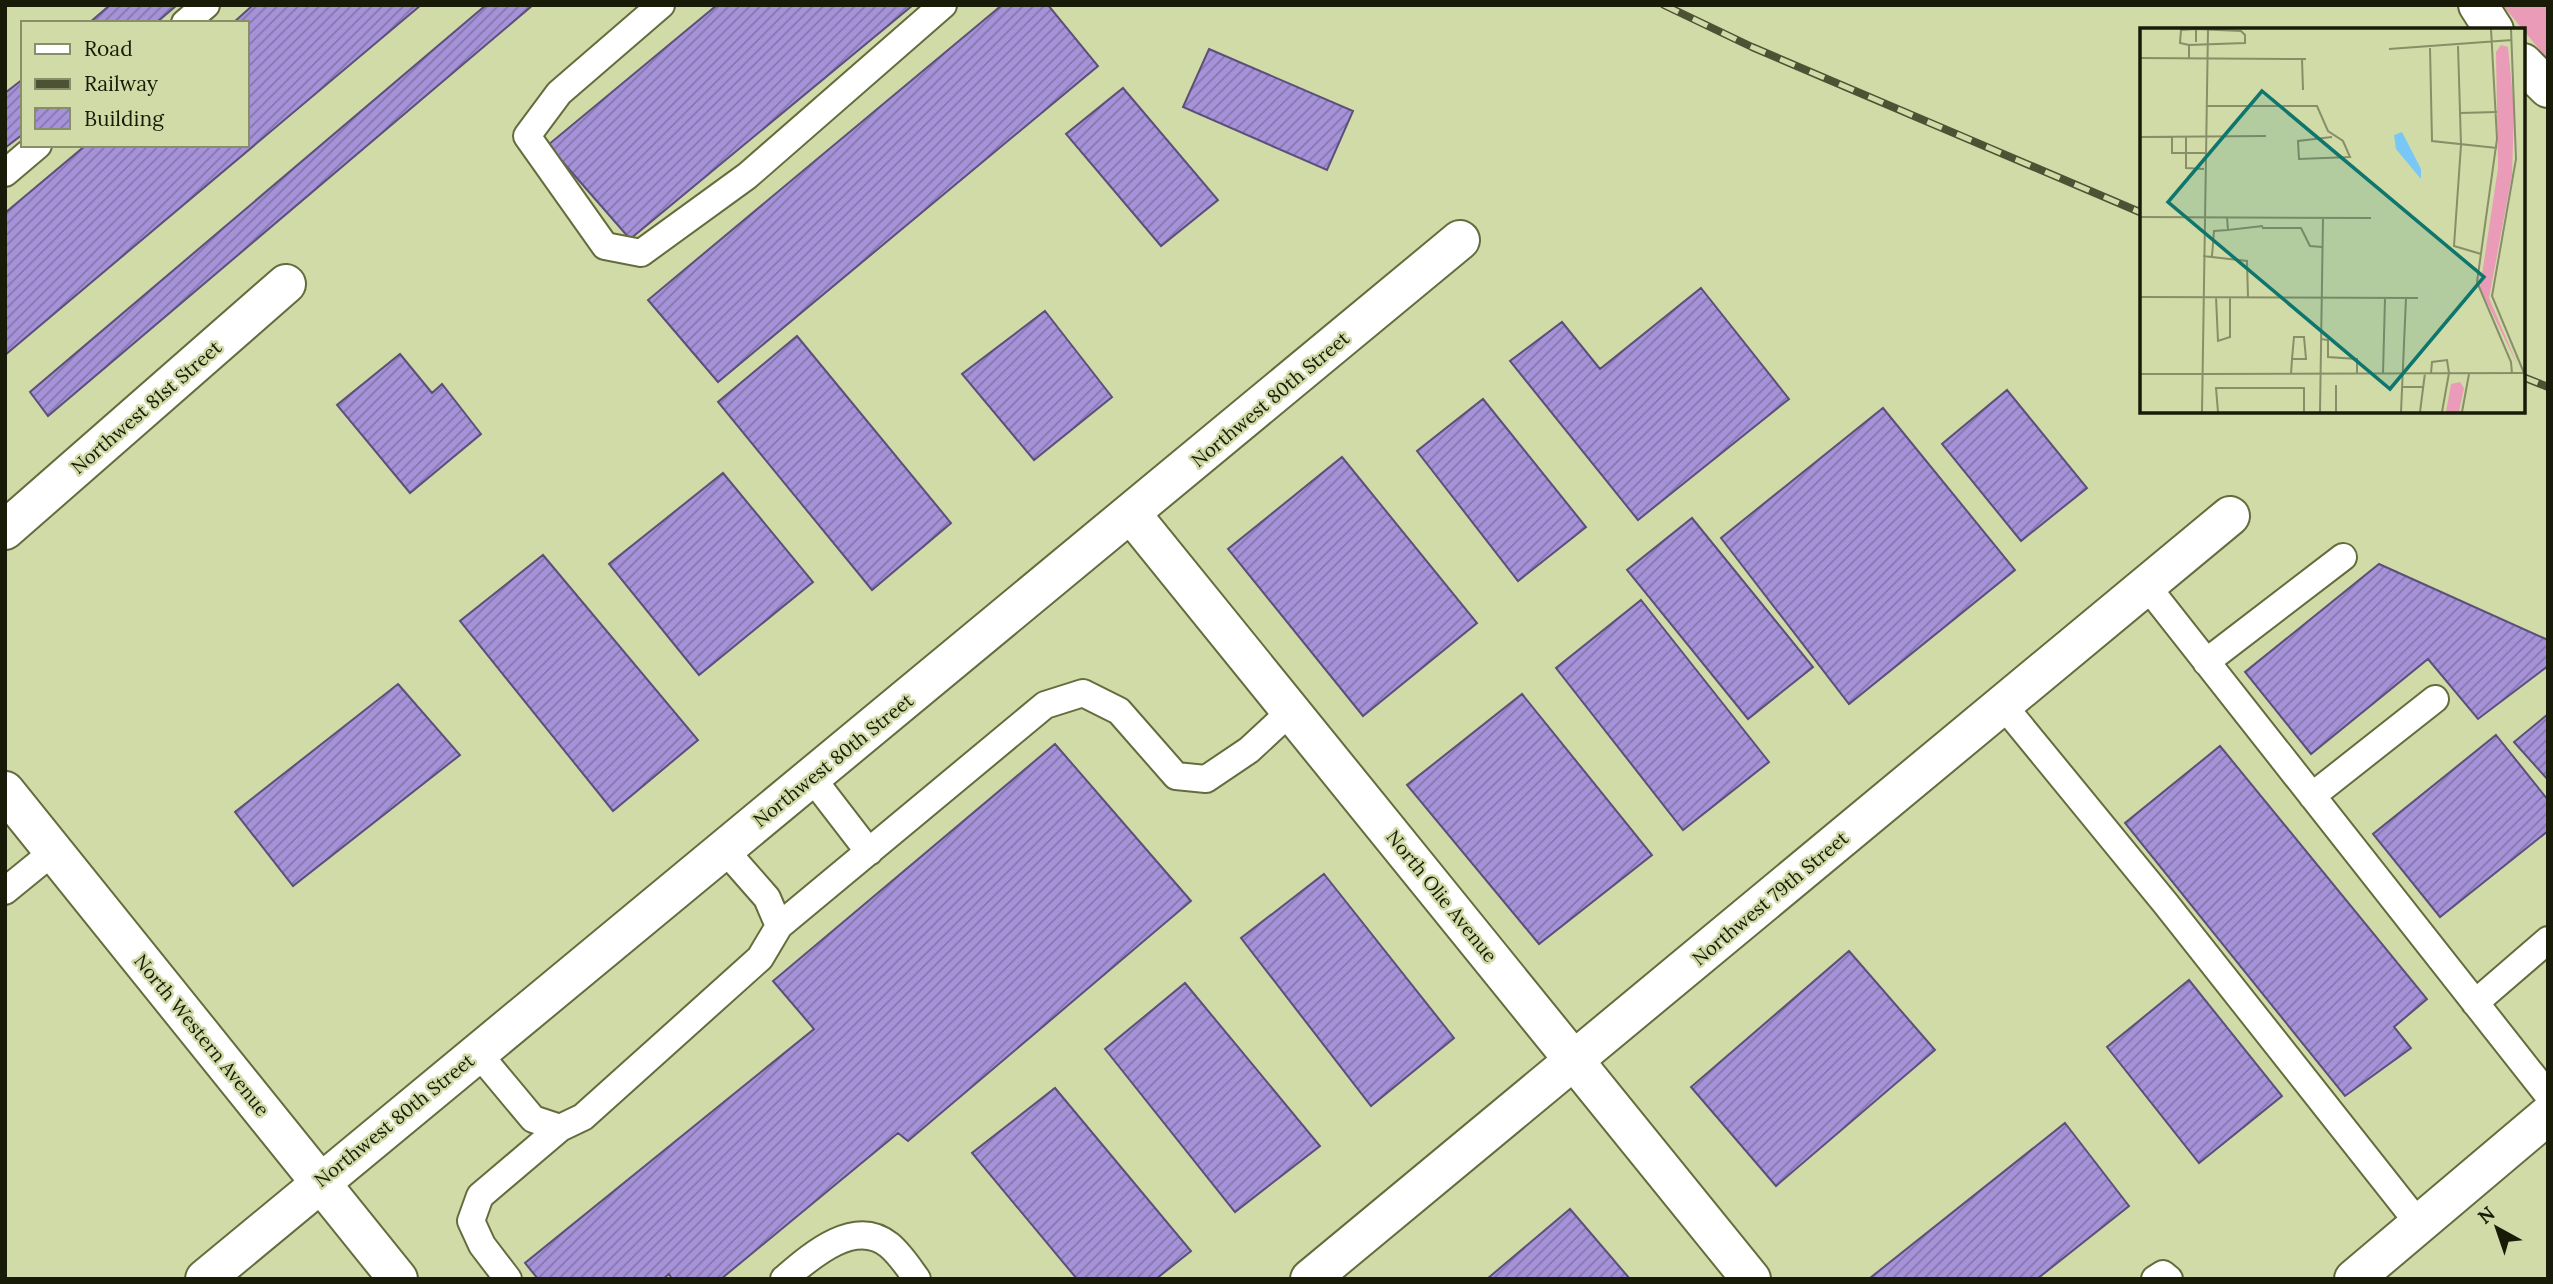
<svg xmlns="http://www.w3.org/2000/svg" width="2553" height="1284" font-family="Lora,serif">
<defs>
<pattern id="building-hatch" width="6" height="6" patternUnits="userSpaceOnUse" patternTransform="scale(1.75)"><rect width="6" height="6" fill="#a592d8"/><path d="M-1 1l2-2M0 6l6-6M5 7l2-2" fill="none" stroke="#8576ad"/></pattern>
</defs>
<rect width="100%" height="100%" fill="#d1dba8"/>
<path fill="#ea9bb7" d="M2503,5H2548V60L2505,8Z"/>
<path fill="url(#building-hatch)" stroke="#5c507b" stroke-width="2" d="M110,5H177L156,23H89Z
M253,5H421L5,355V213L86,145H247V23H233Z
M486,5H533L48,416L30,392Z
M717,5H913L630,239L548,145Z
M1002,5H1048L1098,66L718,382L648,300Z
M1209,49L1353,111L1327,170L1183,107Z
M23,79V134L5,148V93Z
M1123,88L1218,200L1161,246L1066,134Z
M1701,288L1789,399L1638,520L1510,361L1562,322L1600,369Z
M1045,311L1112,397L1034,460L962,374Z
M797,336L951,523L872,590L718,402Z
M400,354L432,393L442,384L481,434L410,493L337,405Z
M2007,390L2087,488L2021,541L1942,444Z
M1483,399L1586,527L1518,581L1417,451Z
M1883,408L2015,570L1849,704L1721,538Z
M1342,457L1477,623L1363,716L1228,549Z
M723,473L813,582L699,675L609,564Z
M1692,518L1813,667L1748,719L1627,570Z
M543,555L698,740L613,811L460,621Z
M2379,564L2548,640V666L2478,719L2428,659L2311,754L2245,672Z
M1641,600L1769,762L1683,830L1556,668Z
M398,684L460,755L293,886L235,812Z
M1522,694L1652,855L1539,944L1407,785Z
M2548,714V780L2514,742Z
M2496,735L2548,800V831L2440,917L2373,834Z
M1055,744L1191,901L908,1141L898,1133L721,1279H672L669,1274L663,1279H538L525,1263L814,1029L773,981Z
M2220,746L2427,999L2394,1027L2411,1048L2345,1096L2125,823Z
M1324,874L1454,1038L1371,1106L1241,938Z
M1849,951L1935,1050L1776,1186L1691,1087Z
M2189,980L2282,1096L2199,1163L2107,1047Z
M1185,983L1320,1146L1235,1212L1105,1049Z
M1055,1088L1191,1251L1156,1279H1077L972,1153Z
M2065,1123L2129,1206L2037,1279L1870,1278Z
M1570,1209L1630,1279H1487Z"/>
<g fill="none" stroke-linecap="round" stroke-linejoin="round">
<defs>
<path id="lane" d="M661,5L559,93L527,136L605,246L641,253L747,176L943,5
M185,23L206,5
M5,173L38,145
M2146,585L2548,1095
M2206,662L2343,557
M2003,705L2166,904L2419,1224
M812,778L869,852
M2312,796L2435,699
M5,891L54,851
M779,926L1045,705L1083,693L1119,711L1176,776L1206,779L1249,750L1291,711
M2475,1003L2548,940
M477,1052L533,1119L560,1128L583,1117L760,958L779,926L767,898L724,849
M508,1279L482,1245L471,1221L480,1196L560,1128
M784,1279C810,1257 854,1217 889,1245C900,1254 909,1268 917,1279
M2155,1279L2163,1274L2169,1279"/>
<path id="street" d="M1132,515L1751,1279
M5,530L286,284
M205,1279L1460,240
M1310,1279L2230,516"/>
<path id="secondary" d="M2478,5L2494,30
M2523,63L2548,88
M5,791L398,1279
M2354,1279L2548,1115"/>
</defs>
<use href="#lane" stroke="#646c3d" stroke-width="30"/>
<use href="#street" stroke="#646c3d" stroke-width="42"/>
<use href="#secondary" stroke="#646c3d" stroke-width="42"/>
<use href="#lane" stroke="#fff" stroke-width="26"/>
<use href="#street" stroke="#fff" stroke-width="38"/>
<use href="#secondary" stroke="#fff" stroke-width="38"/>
<defs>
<path id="rail" d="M1664,5L1752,47L2142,213
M2523,377L2548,387"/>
</defs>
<use href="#rail" stroke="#4d5235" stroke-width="8"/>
<use href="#rail" stroke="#d1dba8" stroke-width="5" stroke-dasharray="16" stroke-linecap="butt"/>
</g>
<g text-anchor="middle" stroke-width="5" stroke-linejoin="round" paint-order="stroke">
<g font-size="19" fill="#181b07" stroke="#d1dba8">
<text transform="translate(1270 399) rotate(-40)" y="7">Northwest 80th Street</text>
<text transform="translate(146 407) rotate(-41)" y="7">Northwest 81st Street</text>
<text transform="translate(833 760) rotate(-39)" y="7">Northwest 80th Street</text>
<text transform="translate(1442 896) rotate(51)" y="7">North Olie Avenue</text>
<text transform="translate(1770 898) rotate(-40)" y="7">Northwest 79th Street</text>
<text transform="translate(202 1035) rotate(51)" y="7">North Western Avenue</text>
<text transform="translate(394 1120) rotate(-39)" y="7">Northwest 80th Street</text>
</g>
</g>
<g transform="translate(2140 28)">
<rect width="385" height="385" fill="#d1dba8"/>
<path d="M361,17L368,19L374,80L372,147L349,270L378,338L340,260L358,140L356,24ZM320,354L324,360L319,384H306L311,356Z" fill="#ea9bb7"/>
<path d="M262,104L281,141V151L256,121L254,107Z" fill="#78c7f7"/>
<path fill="none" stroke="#878e68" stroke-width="2" d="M351,1L357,111L337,254L371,334L372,346M371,1L376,131L352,268L384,345M49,17L40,15L41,2L56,1M318,18L321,117L314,218L341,226M290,20L292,113L357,120M249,21L372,12M0,30L166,31M49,30V17L105,15V7L101,3L56,1V14M162,31L163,62M66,78H177L188,103L203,113L210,129L159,131L158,113L192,109M320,85L357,84M0,109L126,108M32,109V125H65M46,109V140L64,141M0,189L231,190M87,189L88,202L123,198M122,200H161L170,218L182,219M63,228L107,233L108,269M72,228L74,203L88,202M0,269L278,270M76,269L78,313L90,309V269M181,311L188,312V329L217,331V346M291,345L292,334L307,332L309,345L302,384M0,346H60M60,346L385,345M151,346L152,331H166L164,309H154L152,331M243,346L245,270M196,357V384M262,359H284M62,384L68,1M78,384L76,360H164V384M180,384L183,190M261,384L266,270M280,384L285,345M322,384L329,346"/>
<path fill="#0f766e" fill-opacity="0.15" stroke="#0f766e" stroke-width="3.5" d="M122,63L344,249L250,361L28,174Z"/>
<rect width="385" height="385" fill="none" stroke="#181b07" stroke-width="3.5"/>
</g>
<rect width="2553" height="1284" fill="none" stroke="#181b07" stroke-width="14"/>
<rect x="21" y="21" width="228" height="126" fill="#d1dba8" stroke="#878e68" stroke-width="2"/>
<rect x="35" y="44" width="35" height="10" fill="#ffffff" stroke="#878e68" stroke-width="2"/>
<text x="84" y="56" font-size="21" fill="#181b07">Road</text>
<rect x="35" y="79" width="35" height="10" fill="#4d5235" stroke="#878e68" stroke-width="2"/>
<text x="84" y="91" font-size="21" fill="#181b07">Railway</text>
<rect x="35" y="108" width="35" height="21" fill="url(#building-hatch)" stroke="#878e68" stroke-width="2"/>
<text x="84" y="126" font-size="21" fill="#181b07">Building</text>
<g transform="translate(2497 1228) rotate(320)" stroke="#d1dba8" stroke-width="5" paint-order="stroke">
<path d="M0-5L12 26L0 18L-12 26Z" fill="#181b07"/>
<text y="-10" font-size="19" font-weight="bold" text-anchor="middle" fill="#181b07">N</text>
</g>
</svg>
